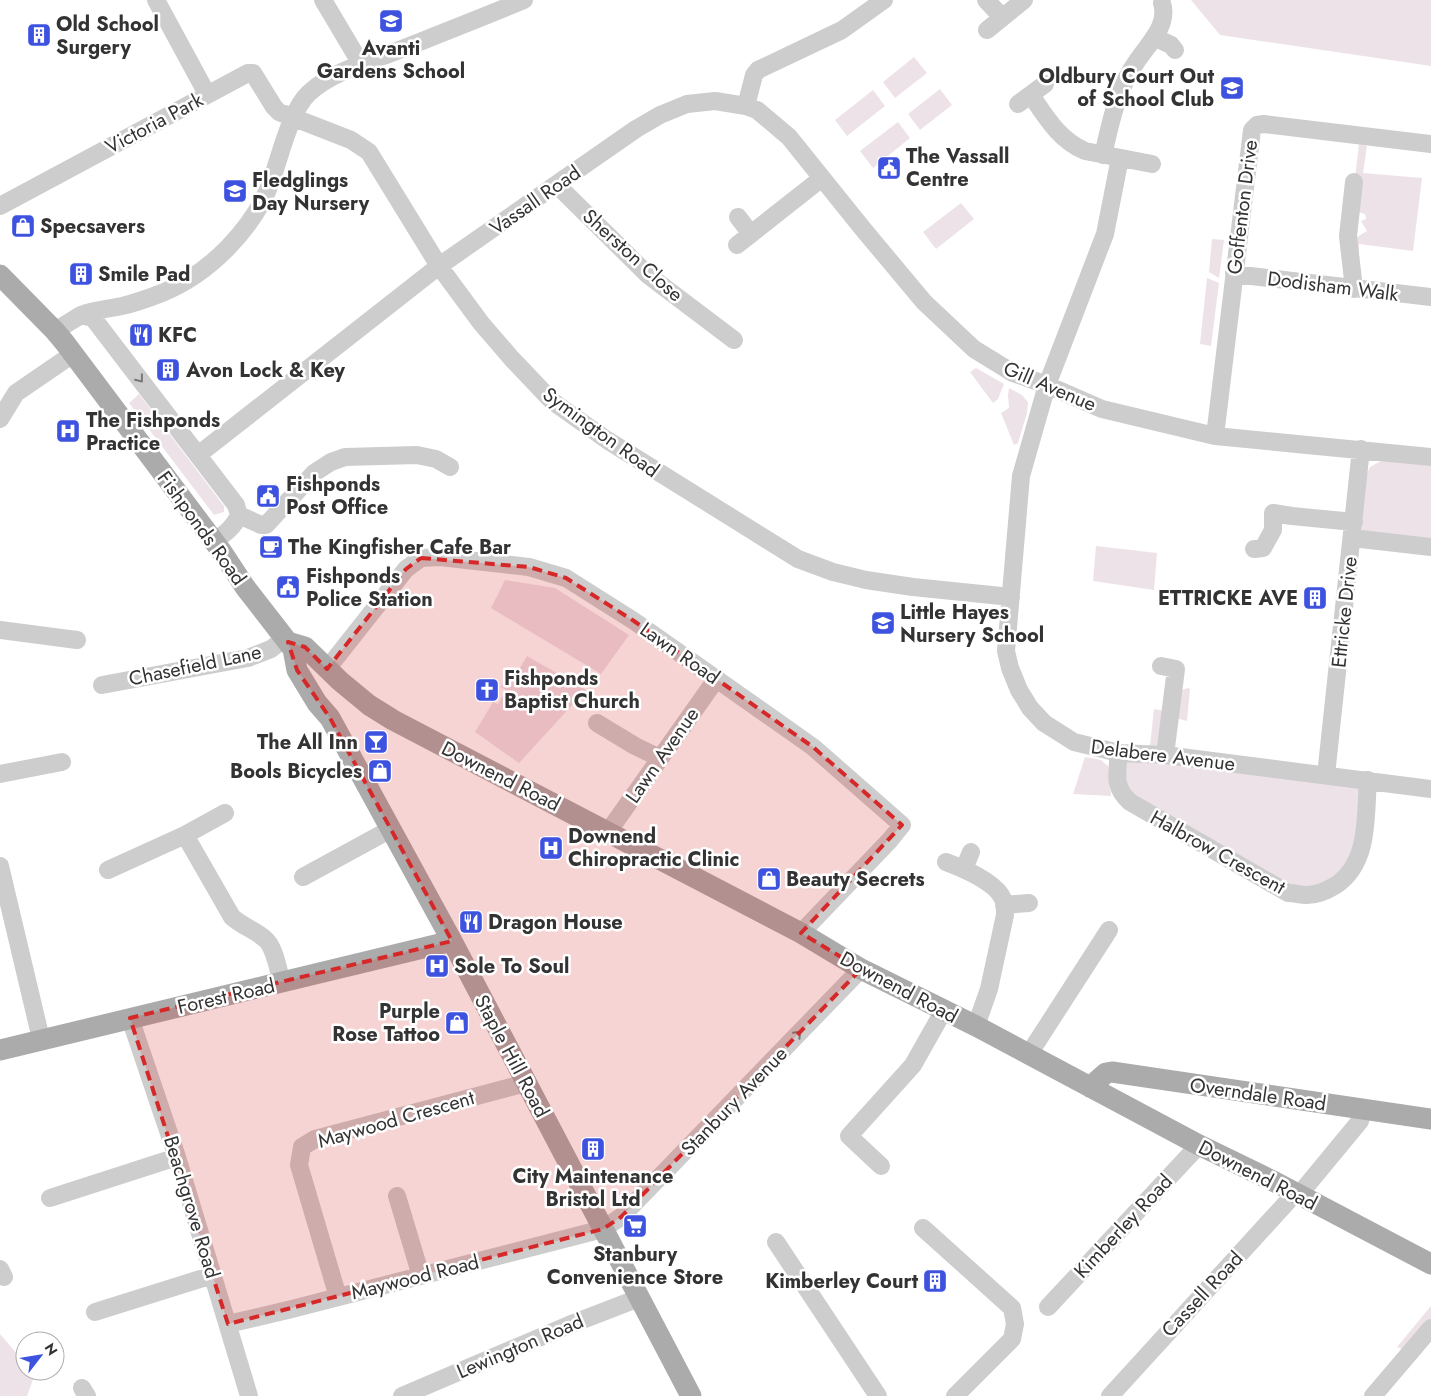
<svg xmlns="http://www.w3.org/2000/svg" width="1431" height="1396" font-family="Jost,sans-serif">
<rect width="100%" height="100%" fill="#fff"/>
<path fill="#eee2e9" d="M1191,0H1431V66L1220,35Z
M914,57L927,73L895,98L883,82Z
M940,89L952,105L920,130L908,114Z
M873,90L885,106L847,136L835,120Z
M898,122L910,138L873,168L860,151Z
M1359,144L1367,146L1363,173L1422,178L1413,251L1359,244L1358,256L1352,240L1367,231L1361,221L1366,219L1365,214L1358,212L1355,178Z
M961,203L974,219L936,249L923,232Z
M1212,239L1224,240L1219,278L1209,272Z
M1207,278L1219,283L1211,346L1200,344Z
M976,368L1004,384L998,399L993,403L970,372Z
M1009,388L1022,395L1028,402L1027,413L1018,443L1014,445L1001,413L1009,408L1008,396Z
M139,394L224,506V512L214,515L129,403Z
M1381,461H1391L1431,466V541L1363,532L1359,522L1366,475L1370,467Z
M1096,546L1157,553L1154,590L1093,581Z
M505,580L555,588L629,635L601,674L491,608Z
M527,656L586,690L519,763L475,732L493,702L498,704L506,690L501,687L507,677L504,675L508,668L517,673Z
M1188,688L1190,689L1187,721L1175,718L1182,690Z
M1154,709L1164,711L1161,743L1156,747L1150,746Z
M1085,757L1101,760L1108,766L1111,796L1073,794Z
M1138,758L1355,785L1360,790L1355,852L1348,867L1314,888L1290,887L1126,792V763Z
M1431,1306V1319L1409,1345L1402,1349L1397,1347Z
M0,1334L25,1363V1371H32L35,1374L27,1396H0Z"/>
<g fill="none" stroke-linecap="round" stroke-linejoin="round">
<path stroke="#cdcdcd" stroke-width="18" d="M156,0L207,94
M323,0L361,64
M986,0L1002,17
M987,30L1024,0
M1154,37L1171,45L1175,50
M1031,95C1046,117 1059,140 1085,151L1152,164
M1018,104L1045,84
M746,106L754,75L758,70L842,30L884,0
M1103,155C1111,121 1117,89 1137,61C1149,43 1169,25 1162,3
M1120,158L1105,234L1047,385L1021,476L1006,651L1010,668L1019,690L1030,708L1044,723L1074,742L1119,753L1165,755L1431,789
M557,185L648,275L734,340
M0,206L248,73H253L274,107L279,112L351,140L369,152L439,266L481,323L512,359L552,401L607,440L798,559L833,572L866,580L913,587L1011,597
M738,217L751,234
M737,245L822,178
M1234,274L1431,297
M1354,289L1348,236L1354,182
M81,315C95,310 108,309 122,306C135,303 149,298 162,293C209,274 255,228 272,179C280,156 291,109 309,93C330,73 367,62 394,52C437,35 481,18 524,0
M55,331L81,315L93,318L236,505L239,515C234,527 225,534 214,541
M0,419L16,393L73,354
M1215,436L1252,130L1257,125L1264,124L1431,144
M198,455L439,266L636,129L660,115L687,104L715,101L746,106L757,110L789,137L863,229L924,302L974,349L1013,373L1047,385L1102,409L1215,436L1431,457
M239,515L261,525H266L314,473L331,462L345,457L417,455L436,459L450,467
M1352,538L1431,547
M1254,549L1263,548L1273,530V513L1292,516L1354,522
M0,630L77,640
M1161,666L1176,669L1165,755
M327,669L406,569L421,558L440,557L529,567L566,578L634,621L813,747L902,825L890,840L801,933
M102,685L248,658L271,649L285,638
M597,723L635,746L660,758
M1119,753C1117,773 1113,787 1130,802L1288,893C1294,893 1301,895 1307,895C1317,895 1328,890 1336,885C1370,862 1365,816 1368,780
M0,774L62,762
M1326,775L1361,449
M608,832L717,678
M185,835L232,917C242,926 255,930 265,939C275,947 278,970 282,983
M946,862C962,868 996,882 1003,899C1005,904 1005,910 1005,915L989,989L976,1026
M0,866L41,1039
M964,869L971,852
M108,870L185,835L225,813
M303,877L391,829
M1004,905L1029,903
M130,1018L177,1157L249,1396
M1029,1054L1109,930
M881,1166L849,1136L913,1065L944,1010
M397,1196L421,1276
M50,1198L177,1157
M923,1228L1012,1308L1015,1324L1012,1339L955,1396
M776,1242L878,1396
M0,1269L4,1277
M338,1297L299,1165L302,1147L315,1139L526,1083
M1048,1307L1199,1145
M95,1312L213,1275
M228,1324L292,1309L603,1229L621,1217L861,969
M82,1388L87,1396
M402,1396L569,1325L639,1298
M1110,1396L1290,1199L1303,1190L1360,1121L1363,1110
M1373,1396L1431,1328"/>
<path stroke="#ababab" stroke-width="21" d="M0,275L55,331L65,343L222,552L245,587L297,654
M288,642L305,647L340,681L369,705L393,720L801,933L861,969L976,1026L1199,1145L1275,1182L1431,1264
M293,649L297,670L317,703L330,718L452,941L691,1396
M0,1050L452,941
M1090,1087L1106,1073L1112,1072L1431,1119"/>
</g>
<defs><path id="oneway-chevron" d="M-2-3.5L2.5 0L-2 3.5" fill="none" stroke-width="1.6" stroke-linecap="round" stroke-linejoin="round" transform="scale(1.25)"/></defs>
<g stroke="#787878">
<use href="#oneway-chevron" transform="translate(140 379) rotate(52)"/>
<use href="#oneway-chevron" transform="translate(798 1034) rotate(-46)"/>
</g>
<path fill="#d62828" fill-opacity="0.2" stroke="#d62828" stroke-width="4" stroke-dasharray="10 6" stroke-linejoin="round" d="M421,558L529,567L566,578L634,621L813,747L902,825L801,933L861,969L621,1217L603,1229L228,1324L130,1018L452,941L330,718L297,670L288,642L305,647L327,669L406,569Z"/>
<defs>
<symbol id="school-square" viewBox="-11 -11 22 22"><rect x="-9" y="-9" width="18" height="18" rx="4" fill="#3e52e0" stroke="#fff"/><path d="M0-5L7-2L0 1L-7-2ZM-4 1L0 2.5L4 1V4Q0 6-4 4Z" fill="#fff"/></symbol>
<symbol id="building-square" viewBox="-11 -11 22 22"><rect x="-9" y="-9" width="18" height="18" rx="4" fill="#3e52e0" stroke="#fff"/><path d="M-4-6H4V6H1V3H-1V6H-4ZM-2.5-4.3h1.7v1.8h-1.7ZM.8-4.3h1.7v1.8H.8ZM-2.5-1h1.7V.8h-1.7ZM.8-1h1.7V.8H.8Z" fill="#fff"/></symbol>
<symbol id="civic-square" viewBox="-11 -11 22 22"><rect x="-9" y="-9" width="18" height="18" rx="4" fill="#3e52e0" stroke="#fff"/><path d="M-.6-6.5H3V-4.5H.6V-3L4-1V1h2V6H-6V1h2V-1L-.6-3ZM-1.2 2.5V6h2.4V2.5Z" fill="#fff"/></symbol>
<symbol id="shop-square" viewBox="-11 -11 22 22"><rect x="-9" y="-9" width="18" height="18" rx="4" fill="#3e52e0" stroke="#fff"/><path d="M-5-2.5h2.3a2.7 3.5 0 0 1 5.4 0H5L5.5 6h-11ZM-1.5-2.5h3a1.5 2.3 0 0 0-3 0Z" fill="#fff"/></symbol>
<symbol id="restaurant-square" viewBox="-11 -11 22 22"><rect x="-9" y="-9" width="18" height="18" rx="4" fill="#3e52e0" stroke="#fff"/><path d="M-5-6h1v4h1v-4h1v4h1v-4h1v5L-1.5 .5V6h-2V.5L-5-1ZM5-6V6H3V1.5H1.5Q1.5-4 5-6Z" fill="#fff"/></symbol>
<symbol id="hospital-square" viewBox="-11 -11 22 22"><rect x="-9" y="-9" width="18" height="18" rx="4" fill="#3e52e0" stroke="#fff"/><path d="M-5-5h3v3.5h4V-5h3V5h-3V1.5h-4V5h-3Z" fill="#fff"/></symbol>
<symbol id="cafe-square" viewBox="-11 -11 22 22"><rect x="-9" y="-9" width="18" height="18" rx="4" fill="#3e52e0" stroke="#fff"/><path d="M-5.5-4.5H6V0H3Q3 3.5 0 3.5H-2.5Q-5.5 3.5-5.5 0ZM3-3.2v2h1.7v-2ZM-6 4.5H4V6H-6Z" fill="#fff"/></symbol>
<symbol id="church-square" viewBox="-11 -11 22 22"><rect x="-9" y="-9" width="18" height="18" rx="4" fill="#3e52e0" stroke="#fff"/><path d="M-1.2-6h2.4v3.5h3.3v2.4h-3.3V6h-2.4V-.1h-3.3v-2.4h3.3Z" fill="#fff"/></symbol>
<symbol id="bar-square" viewBox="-11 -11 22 22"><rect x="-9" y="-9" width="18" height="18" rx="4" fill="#3e52e0" stroke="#fff"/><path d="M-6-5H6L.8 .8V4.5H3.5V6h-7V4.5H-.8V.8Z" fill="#fff"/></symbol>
<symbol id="supermarket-square" viewBox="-11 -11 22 22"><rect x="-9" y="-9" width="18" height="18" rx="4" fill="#3e52e0" stroke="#fff"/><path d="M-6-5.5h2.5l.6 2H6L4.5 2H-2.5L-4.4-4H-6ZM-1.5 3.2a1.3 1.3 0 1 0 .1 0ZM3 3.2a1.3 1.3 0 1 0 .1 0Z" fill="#fff"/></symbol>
</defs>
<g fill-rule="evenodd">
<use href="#school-square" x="377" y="7" width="28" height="28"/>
<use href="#building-square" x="25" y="21" width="28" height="28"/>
<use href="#school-square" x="1218" y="74" width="28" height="28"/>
<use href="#civic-square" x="875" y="154" width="28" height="28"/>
<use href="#school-square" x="221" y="177" width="28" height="28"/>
<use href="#shop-square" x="9" y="212" width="28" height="28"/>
<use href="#building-square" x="67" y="260" width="28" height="28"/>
<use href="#restaurant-square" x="127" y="321" width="28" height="28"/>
<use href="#building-square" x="154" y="356" width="28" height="28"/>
<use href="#hospital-square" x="54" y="417" width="28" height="28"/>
<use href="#civic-square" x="254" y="482" width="28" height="28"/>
<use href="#cafe-square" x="257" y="533" width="28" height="28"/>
<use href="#civic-square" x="274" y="573" width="28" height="28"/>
<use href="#building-square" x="1301" y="584" width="28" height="28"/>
<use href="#school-square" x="869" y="609" width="28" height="28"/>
<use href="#church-square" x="473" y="676" width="28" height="28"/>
<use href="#bar-square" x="362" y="728" width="28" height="28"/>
<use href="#shop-square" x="366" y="757" width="28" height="28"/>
<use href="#hospital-square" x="537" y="834" width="28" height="28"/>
<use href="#shop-square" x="755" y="865" width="28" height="28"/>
<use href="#restaurant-square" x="457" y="908" width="28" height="28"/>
<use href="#hospital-square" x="423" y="952" width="28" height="28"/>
<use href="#shop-square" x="443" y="1009" width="28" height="28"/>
<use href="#building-square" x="579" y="1135" width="28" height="28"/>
<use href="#supermarket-square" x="621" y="1212" width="28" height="28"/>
<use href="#building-square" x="921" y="1267" width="28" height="28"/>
</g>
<g text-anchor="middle" stroke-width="5" stroke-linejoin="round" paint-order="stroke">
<g font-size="20" font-weight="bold" fill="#333" stroke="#fff" text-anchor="start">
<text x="56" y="31">Old School<tspan x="56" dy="23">Surgery</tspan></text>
<text x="391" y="55" text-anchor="middle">Avanti<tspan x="391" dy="23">Gardens School</tspan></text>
<text x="1214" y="83" text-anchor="end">Oldbury Court Out<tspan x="1214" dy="23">of School Club</tspan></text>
<text x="906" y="163">The Vassall<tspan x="906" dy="23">Centre</tspan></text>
<text x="252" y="187">Fledglings<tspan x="252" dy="23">Day Nursery</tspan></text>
<text x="40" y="233">Specsavers</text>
<text x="98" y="281">Smile Pad</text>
<text x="158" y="342">KFC</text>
<text x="186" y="377">Avon Lock &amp; Key</text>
<text x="86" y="427">The Fishponds<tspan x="86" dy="23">Practice</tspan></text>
<text x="286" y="491">Fishponds<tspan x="286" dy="23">Post Office</tspan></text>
<text x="288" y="554">The Kingfisher Cafe Bar</text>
<text x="306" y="583">Fishponds<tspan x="306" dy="23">Police Station</tspan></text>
<text x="1298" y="605" text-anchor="end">ETTRICKE AVE</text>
<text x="900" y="619">Little Hayes<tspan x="900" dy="23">Nursery School</tspan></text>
<text x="504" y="685">Fishponds<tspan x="504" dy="23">Baptist Church</tspan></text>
<text x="358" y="749" text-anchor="end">The All Inn</text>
<text x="362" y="778" text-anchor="end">Bools Bicycles</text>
<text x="568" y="843">Downend<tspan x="568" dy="23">Chiropractic Clinic</tspan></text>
<text x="786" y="886">Beauty Secrets</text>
<text x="488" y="929">Dragon House</text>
<text x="454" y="973">Sole To Soul</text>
<text x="440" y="1018" text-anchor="end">Purple<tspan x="440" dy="23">Rose Tattoo</tspan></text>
<text x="593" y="1183" text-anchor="middle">City Maintenance<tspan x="593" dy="23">Bristol Ltd</tspan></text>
<text x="635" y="1261" text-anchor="middle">Stanbury<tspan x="635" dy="23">Convenience Store</tspan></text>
<text x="918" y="1288" text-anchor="end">Kimberley Court</text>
</g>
<g font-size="20" fill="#333" stroke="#fff">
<text transform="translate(154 123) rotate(-28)" y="7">Victoria Park</text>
<text transform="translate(535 200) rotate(-35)" y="7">Vassall Road</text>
<text transform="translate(1242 207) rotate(-83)" y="7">Goffenton Drive</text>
<text transform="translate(633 255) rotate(42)" y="7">Sherston Close</text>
<text transform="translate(1333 286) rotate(7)" y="7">Dodisham Walk</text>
<text transform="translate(1050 386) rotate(23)" y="7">Gill Avenue</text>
<text transform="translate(601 432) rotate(36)" y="7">Symington Road</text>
<text transform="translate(202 528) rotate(54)" y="7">Fishponds Road</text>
<text transform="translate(1344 612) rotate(-84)" y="7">Ettricke Drive</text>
<text transform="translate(680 653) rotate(35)" y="7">Lawn Road</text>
<text transform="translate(195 665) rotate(-12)" y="7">Chasefield Lane</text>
<text transform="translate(662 755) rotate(-55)" y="7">Lawn Avenue</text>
<text transform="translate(1163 755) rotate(7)" y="7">Delabere Avenue</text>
<text transform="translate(501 776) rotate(27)" y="7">Downend Road</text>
<text transform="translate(1218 852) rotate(29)" y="7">Halbrow Crescent</text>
<text transform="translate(899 987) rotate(28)" y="7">Downend Road</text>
<text transform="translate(226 996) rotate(-13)" y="7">Forest Road</text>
<text transform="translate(512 1056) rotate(62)" y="7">Staple Hill Road</text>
<text transform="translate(1258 1094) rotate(8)" y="7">Overndale Road</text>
<text transform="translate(734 1101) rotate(-46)" y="7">Stanbury Avenue</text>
<text transform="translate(396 1119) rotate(-16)" y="7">Maywood Crescent</text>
<text transform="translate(1258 1175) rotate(27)" y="7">Downend Road</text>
<text transform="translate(192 1207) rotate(73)" y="7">Beachgrove Road</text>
<text transform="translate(1123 1226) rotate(-47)" y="7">Kimberley Road</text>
<text transform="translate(415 1277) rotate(-14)" y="7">Maywood Road</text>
<text transform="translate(1202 1294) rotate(-47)" y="7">Cassell Road</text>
<text transform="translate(520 1346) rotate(-23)" y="7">Lewington Road</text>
</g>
</g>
<g transform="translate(40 1356) rotate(59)"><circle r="24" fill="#ffffff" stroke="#adadad"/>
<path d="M0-4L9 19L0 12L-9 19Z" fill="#3e52e0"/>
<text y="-8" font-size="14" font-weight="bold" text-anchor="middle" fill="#333333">N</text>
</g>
</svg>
